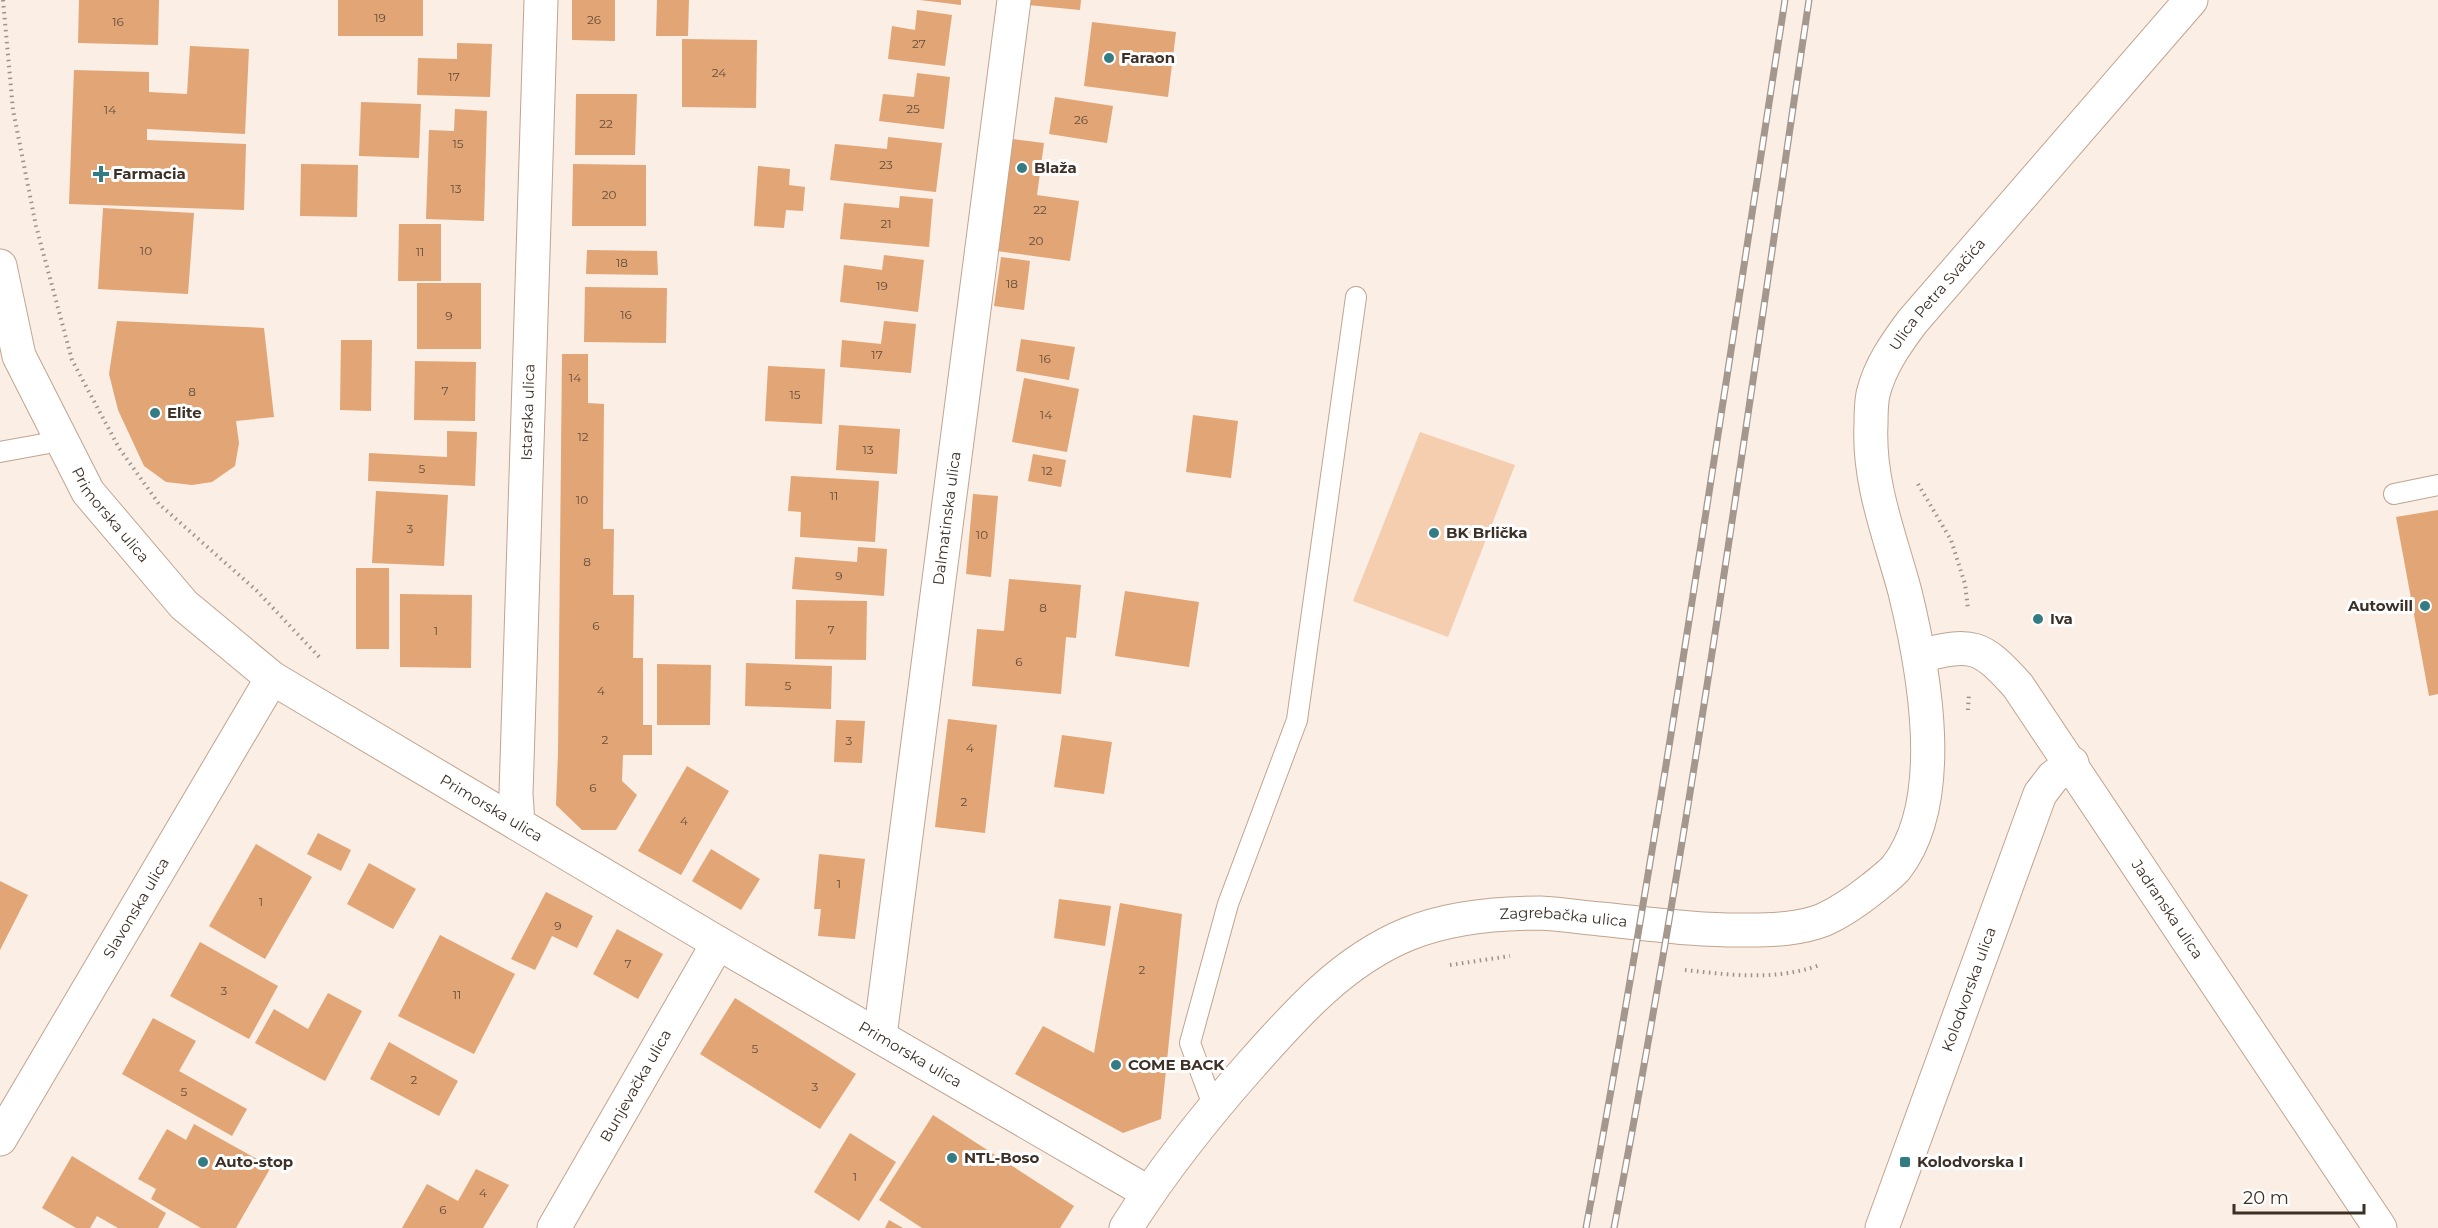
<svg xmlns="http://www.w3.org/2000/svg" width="2438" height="1228" font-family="Montserrat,sans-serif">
<rect width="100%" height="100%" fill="#faeee5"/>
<path fill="#f5cdaf" d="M1420,432L1515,465L1448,637L1353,601Z"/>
<path fill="#e1a576" d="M79,0H159L158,45L78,43Z
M338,0H423V36H338Z
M572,0H615V41L572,40Z
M657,0H689L688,36H656Z
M920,0H961V5Z
M1028,0H1081L1080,10L1028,5Z
M917,10L952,15L945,66L888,59L892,26L915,30Z
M1092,22L1176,32L1168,97L1084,86Z
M682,39L757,40L756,108L682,107Z
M457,43L492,44L490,97L417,95L418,58L457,59Z
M190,46L249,49L245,134L147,129V140L246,144L244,210L69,204L74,70L149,72V92L187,94Z
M917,73L950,77L944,129L879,121L883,94L914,97Z
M576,94H637L635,155H575Z
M1055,97L1113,106L1107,143L1049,134Z
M361,102L421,104L419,158L359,156Z
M455,109L487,111L484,221L426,219L429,130L454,131Z
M888,137L942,143L936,192L830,180L835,144L887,149Z
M1013,139L1044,143L1037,195L1079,201L1070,261L997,251Z
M301,164L358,165L357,217L300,216Z
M573,164L646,165V226H572Z
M758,166L790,169L789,185L805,187L803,211L786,210L784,228L754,226Z
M900,196L933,199L929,247L840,239L844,203L899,208Z
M103,208L194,213L188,294L98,289Z
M399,224H441V281H398Z
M587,250L657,251L658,275L586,274Z
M884,255L924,260L918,312L840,302L844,265L882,270Z
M1001,257L1030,261L1024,310L994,306Z
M417,283H481V349H417Z
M585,287L667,288L666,343L584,342Z
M117,321L264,328L274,417L236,421L239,443L235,466L212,482L192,485L166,482L144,466L118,410L109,374Z
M884,321L916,324L911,373L840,367L842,340L881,344Z
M1021,339L1075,347L1069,380L1016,371Z
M341,340H372L371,411L340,410Z
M562,354H588V403L604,404L603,529H614L613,595H634L633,658H643V725H652V755H623L622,781L637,795L616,830H582L556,805L558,754Z
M415,361L476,362L475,421L414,420Z
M768,366L825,369L822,424L765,421Z
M1024,378L1079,389L1067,452L1012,442Z
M1193,415L1238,421L1231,478L1186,472Z
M839,425L900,429L897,474L836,470Z
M447,431L477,432L475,486L368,481L369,453L447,457Z
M1033,454L1066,460L1061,487L1028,481Z
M791,476L879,481L875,542L800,537L801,512L788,511Z
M376,491L448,495L444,566L372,563Z
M973,494L998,496L991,577L966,574Z
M2438,510V694L2429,696L2396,517Z
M858,547L887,549L884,596L792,589L795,557L857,562Z
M356,568H389V649H356Z
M1009,579L1081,585L1076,638L1066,637L1061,694L972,686L977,629L1004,631Z
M1125,591L1199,602L1189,667L1115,656Z
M400,594L472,595L471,668L400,667Z
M796,600L867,601L866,660L795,659Z
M746,663L832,666L831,709L745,706Z
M657,664L711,665L710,725H657Z
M948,719L997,725L985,833L935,827Z
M836,720L865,721L862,763L834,762Z
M1062,735L1112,742L1104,794L1054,787Z
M687,766L729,791L681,875L638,851Z
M318,833L351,850L341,871L307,854Z
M256,844L312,877L265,959L209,926Z
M711,849L760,879L741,910L692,881Z
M819,854L865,859L855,939L818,936L821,909H814Z
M369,863L416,889L393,929L347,904Z
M0,881L28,895L0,950Z
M546,892L593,916L577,948L552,936L535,970L511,959Z
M1059,899L1111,906L1105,946L1054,938Z
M1120,903L1182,914L1161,1119L1123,1133L1015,1074L1043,1026L1094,1053Z
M617,929L663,954L638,999L593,974Z
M440,935L515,974L474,1054L398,1016Z
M200,942L278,986L249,1039L170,996Z
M328,993L362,1011L325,1081L255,1043L274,1009L308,1029Z
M735,998L856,1074L820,1129L700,1054Z
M153,1018L196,1041L179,1071L247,1109L232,1136L122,1074Z
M389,1042L458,1081L439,1116L370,1079Z
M933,1115L1074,1206L1060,1228H922L879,1200Z
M194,1124L271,1167L236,1228H201L151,1199L156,1189L138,1179L167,1129L186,1140Z
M850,1133L896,1162L859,1221L814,1192Z
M72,1156L166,1213L158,1228H118L97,1216L90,1228H76L42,1208Z
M476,1169L509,1185L483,1228H402L427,1184L458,1201Z
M889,1220L903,1228H885Z"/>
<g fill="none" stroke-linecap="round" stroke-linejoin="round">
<defs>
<path id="service" d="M0,452L60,441
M2394,494L2438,485
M1214,1108L1190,1043L1228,904L1297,720L1356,297"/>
<g id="minor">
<path id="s1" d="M0,266L19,356L88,492L184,605L272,678L718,943L1149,1193"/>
<path id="s2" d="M1919,656C1973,642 1981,645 2018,686L2380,1228"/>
<path id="s3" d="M518,824L516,794L541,0"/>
<path id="s4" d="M880,1036L1014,0"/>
<path id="s5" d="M0,1139L272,678"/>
<path id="s6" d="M554,1228L718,943"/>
<path id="s7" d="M1882,1228L2040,794L2053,777L2072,763"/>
</g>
<g id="secondary">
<path id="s8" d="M1126,1228C1162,1171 1204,1118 1249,1067C1295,1015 1342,961 1408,934C1449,917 1497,913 1540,913C1560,914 1580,917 1600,919C1650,924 1699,931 1749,930C1774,930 1800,929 1823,920C1841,912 1858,900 1873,888C1880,882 1890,875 1896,868C1949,800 1924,670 1905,592C1890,536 1868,483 1871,424C1871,414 1871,404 1873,394C1880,366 1895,345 1912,322L2191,0"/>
</g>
</defs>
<use href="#service" stroke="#c1a48f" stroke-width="22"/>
<use href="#minor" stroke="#c1a48f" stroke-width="35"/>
<use href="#secondary" stroke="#c1a48f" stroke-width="35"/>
<path stroke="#9d9188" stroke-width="4" stroke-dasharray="1.5 4.5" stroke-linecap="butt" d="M3,0L13,110L36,226L72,360L119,448L159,504L257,591L322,660
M1918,484L1951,540L1965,584L1968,609
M1968,710L1969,694
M1450,965L1510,956
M1685,970C1730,975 1776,981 1820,965"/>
<use href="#service" stroke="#fff" stroke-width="20"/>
<use href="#minor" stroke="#fff" stroke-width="33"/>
<use href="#secondary" stroke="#fff" stroke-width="33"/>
<defs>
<path id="rail" d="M1586,1228C1662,820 1721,410 1785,0
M1614,1228C1692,821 1748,410 1809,0"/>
</defs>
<use href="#rail" stroke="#a3978e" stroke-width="7"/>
<use href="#rail" stroke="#fefefe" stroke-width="4.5" stroke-dasharray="14" stroke-linecap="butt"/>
</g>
<g fill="#347c84" stroke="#fefefe" stroke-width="2">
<circle cx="1109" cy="58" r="6"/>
<circle cx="1022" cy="168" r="6"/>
<path d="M98 165h6v6h6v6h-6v6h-6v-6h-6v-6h6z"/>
<circle cx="155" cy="413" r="6"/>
<circle cx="1434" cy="533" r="6"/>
<circle cx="2425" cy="606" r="6"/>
<circle cx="2038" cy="619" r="6"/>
<circle cx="1116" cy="1065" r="6"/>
<circle cx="952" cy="1158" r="6"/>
<circle cx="203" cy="1162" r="6"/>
<rect x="1899" y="1156" width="12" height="12" rx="3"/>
</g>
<g text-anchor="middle" stroke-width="6" stroke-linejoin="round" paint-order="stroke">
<g font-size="12" fill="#654d3b">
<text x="380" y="22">19</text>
<text x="594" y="24">26</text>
<text x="118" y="26">16</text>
<text x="919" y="48">27</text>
<text x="719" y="77">24</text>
<text x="454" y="81">17</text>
<text x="913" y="113">25</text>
<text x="110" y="114">14</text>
<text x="1081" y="124">26</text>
<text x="606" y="128">22</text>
<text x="458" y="148">15</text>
<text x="886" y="169">23</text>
<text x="456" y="193">13</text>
<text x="609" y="199">20</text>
<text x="1040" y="214">22</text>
<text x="886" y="228">21</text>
<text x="1036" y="245">20</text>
<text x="146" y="255">10</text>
<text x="420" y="256">11</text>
<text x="622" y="267">18</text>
<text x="1012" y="288">18</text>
<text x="882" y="290">19</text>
<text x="626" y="319">16</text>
<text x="449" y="320">9</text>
<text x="877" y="359">17</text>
<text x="1045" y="363">16</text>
<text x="575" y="382">14</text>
<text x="445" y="395">7</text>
<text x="192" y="396">8</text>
<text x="795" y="399">15</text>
<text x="1046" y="419">14</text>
<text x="583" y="441">12</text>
<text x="868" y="454">13</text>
<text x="422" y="473">5</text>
<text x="1047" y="475">12</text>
<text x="834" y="500">11</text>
<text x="582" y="504">10</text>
<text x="410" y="533">3</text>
<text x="982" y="539">10</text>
<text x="587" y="566">8</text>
<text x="839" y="580">9</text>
<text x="1043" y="612">8</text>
<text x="596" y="630">6</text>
<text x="831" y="634">7</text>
<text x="436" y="635">1</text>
<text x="1019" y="666">6</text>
<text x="788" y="690">5</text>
<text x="601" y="695">4</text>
<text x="605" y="744">2</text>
<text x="849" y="745">3</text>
<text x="970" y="752">4</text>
<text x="593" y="792">6</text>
<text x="964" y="806">2</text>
<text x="684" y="825">4</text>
<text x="839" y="888">1</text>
<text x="261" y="906">1</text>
<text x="558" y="930">9</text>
<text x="628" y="968">7</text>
<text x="1142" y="974">2</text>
<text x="224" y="995">3</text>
<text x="457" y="999">11</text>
<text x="755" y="1053">5</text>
<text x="414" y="1084">2</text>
<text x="815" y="1091">3</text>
<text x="184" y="1096">5</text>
<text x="855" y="1181">1</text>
<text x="483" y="1197">4</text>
<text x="443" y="1214">6</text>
</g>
<g font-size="15" font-weight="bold" fill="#3c3027" stroke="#fefefe" text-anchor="start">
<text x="1121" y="63">Faraon</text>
<text x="1034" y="173">Blaža</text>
<text x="113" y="179">Farmacia</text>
<text x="167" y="418">Elite</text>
<text x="1446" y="538">BK Brlička</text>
<text x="2413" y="611" text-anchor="end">Autowill</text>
<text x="2050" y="624">Iva</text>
<text x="1128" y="1070">COME BACK</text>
<text x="964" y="1163">NTL-Boso</text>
<text x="215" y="1167">Auto-stop</text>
<text x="1917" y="1167">Kolodvorska I</text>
</g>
<g font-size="15" fill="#3c3027" stroke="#fefefe">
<text dy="5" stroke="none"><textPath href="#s8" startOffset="1528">Ulica Petra Svačića</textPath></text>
<text dy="5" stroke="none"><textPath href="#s3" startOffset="412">Istarska ulica</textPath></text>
<text dy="5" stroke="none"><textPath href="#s1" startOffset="276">Primorska ulica</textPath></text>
<text dy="5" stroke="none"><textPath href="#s4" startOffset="522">Dalmatinska ulica</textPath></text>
<text dy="5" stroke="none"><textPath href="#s1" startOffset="762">Primorska ulica</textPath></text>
<text dy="5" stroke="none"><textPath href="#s5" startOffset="268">Slavonska ulica</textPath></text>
<text dy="5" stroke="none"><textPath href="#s2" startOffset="382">Jadranska ulica</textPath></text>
<text dy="5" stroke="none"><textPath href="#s8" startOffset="570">Zagrebačka ulica</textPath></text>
<text dy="5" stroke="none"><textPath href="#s7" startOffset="254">Kolodvorska ulica</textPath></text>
<text dy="5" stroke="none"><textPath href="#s1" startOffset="1248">Primorska ulica</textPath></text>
<text dy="5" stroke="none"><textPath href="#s6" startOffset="164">Bunjevačka ulica</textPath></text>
</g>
</g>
<path d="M2234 1204v9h130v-9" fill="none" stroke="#3c3027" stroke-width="3"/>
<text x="2243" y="1204" font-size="18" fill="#3c3027" stroke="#fefefe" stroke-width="4.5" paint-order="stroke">20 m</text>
</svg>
